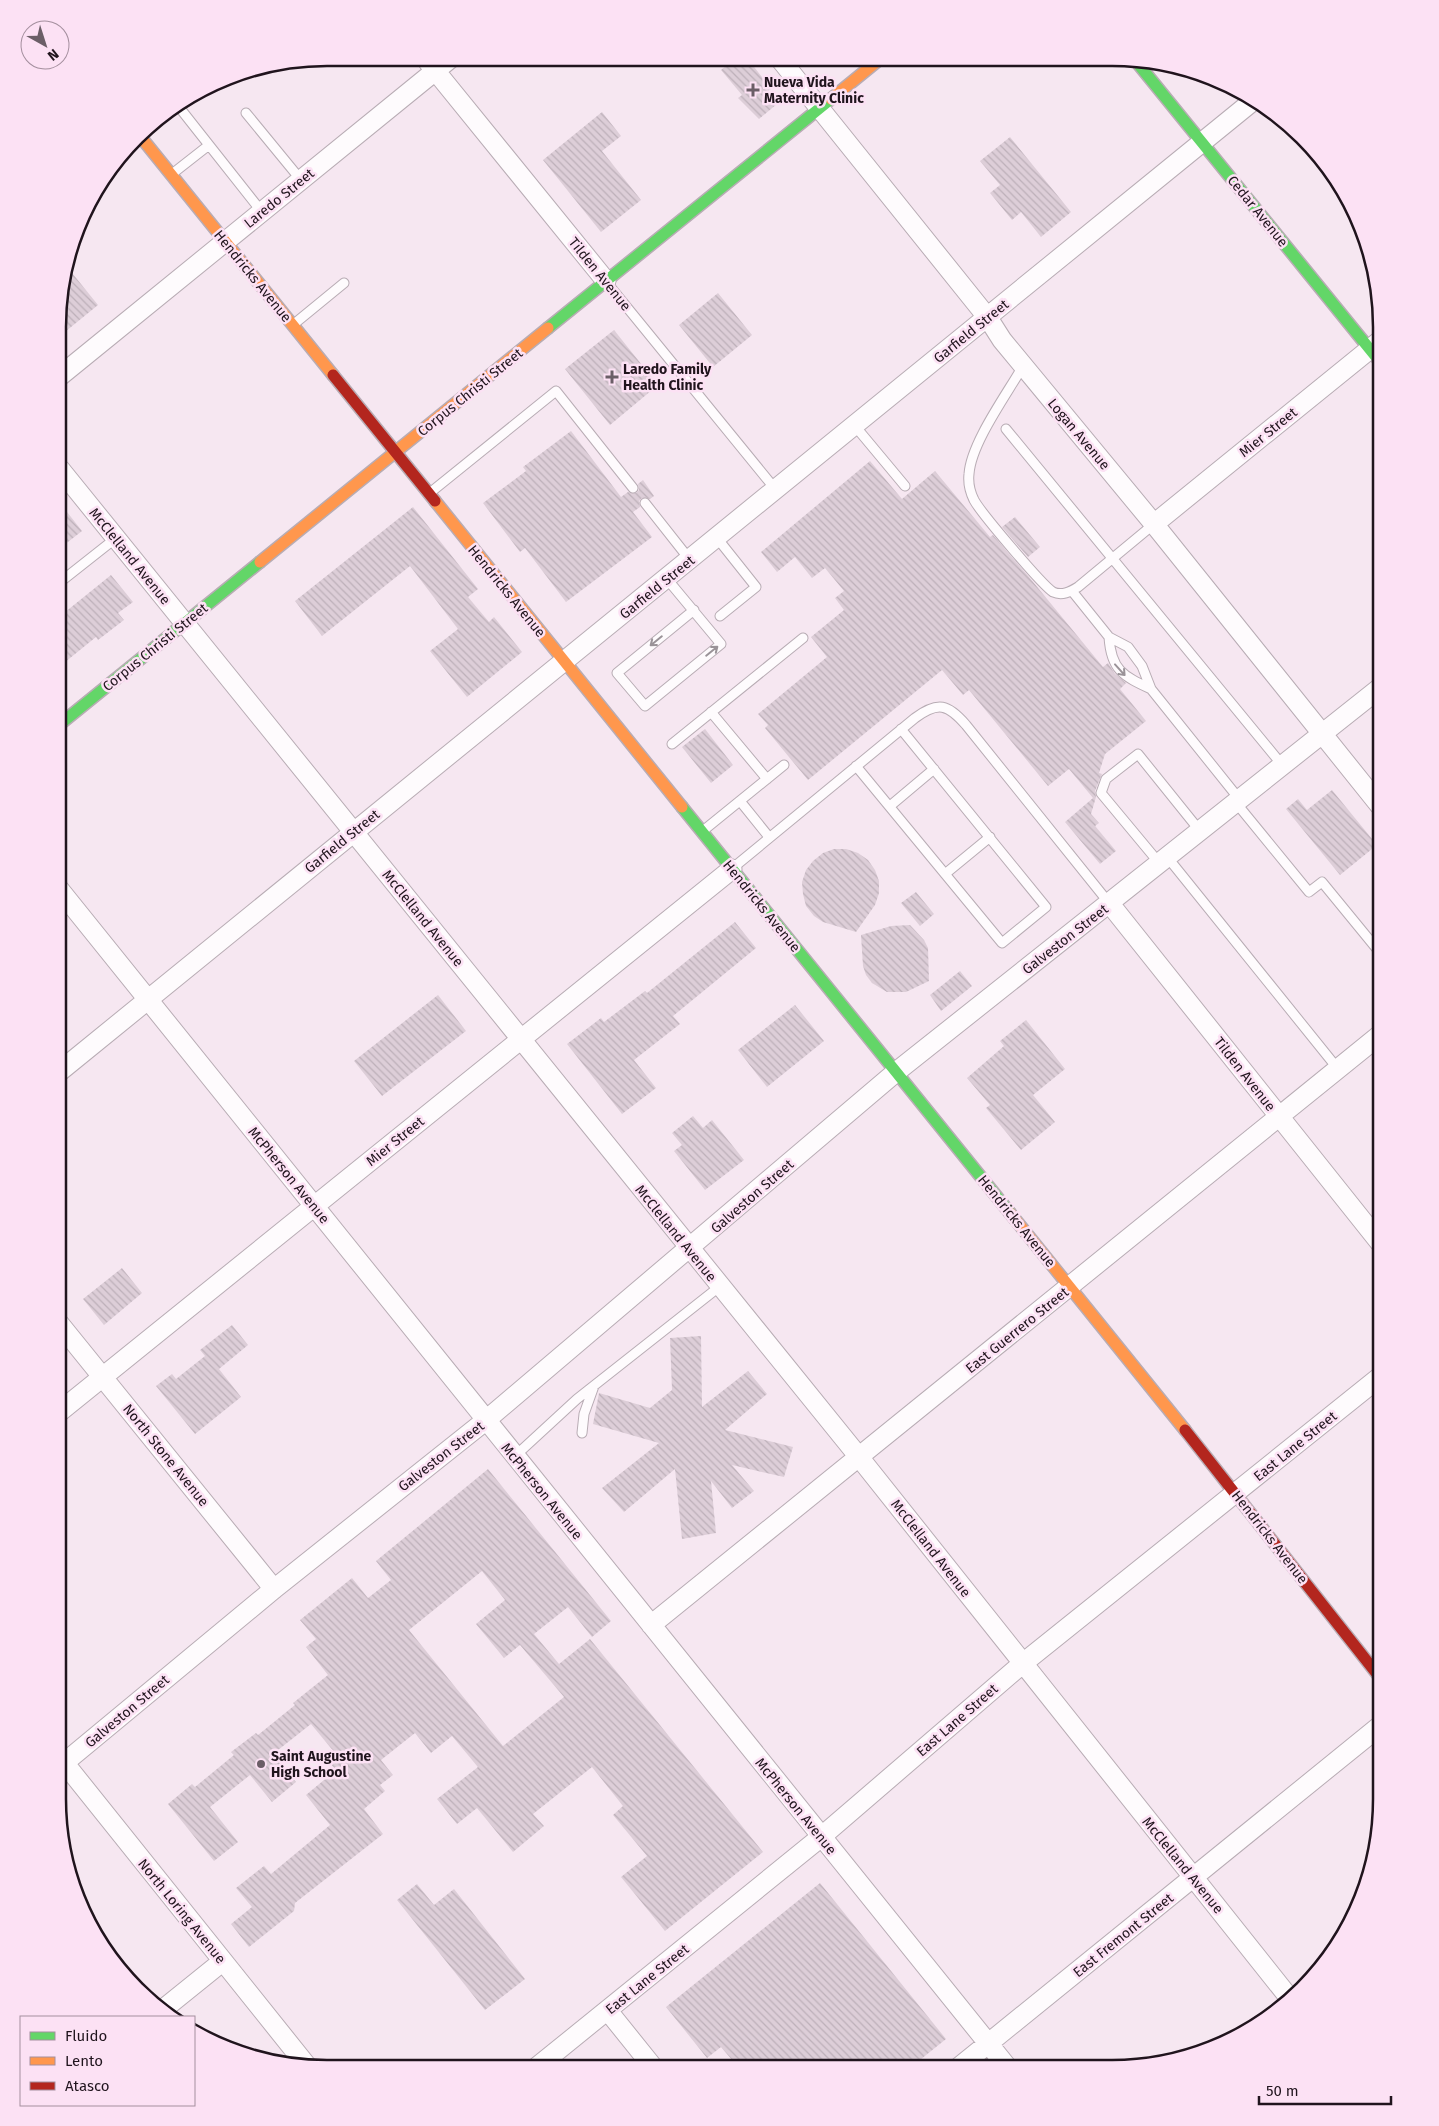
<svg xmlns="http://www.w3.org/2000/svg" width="1439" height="2126" font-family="'Fira Sans',sans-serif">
<defs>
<pattern id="building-back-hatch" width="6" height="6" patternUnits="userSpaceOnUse" patternTransform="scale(1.25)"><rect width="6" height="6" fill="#ddced8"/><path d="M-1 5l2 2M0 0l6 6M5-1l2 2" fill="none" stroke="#bdb0b9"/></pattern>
</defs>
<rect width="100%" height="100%" fill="#f6e7f1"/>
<path fill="url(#building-back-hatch)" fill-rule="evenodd" d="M721,59H748L771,89L767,92L777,104L759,119L738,98L742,95L721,70L727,65Z
M602,112L621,136L602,151L641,200L601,232L543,160Z
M1010,137L1071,212L1041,237L1021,212L1012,220L990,193L1000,185L980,161Z
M68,268L98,305L60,336V292Z
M718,293L752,335L713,367L679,325Z
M614,330L658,385L610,425L565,369Z
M571,431L621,497L628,492L636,493L639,490L638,484L643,480L654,496L650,499L642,498L639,501L640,507L633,512L652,537L566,602L525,548L520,552L483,503L526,471L523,467Z
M870,461L902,499L935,471L990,537L993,535L1029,577L1103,667L1108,663L1115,674L1126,683L1120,689L1146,721L1105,754L1099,773L1102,774L1095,791L1096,797L1091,814L1099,823L1095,826L1116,851L1100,864L1065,822L1093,798L1069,769L1048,786L969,690L963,695L942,670L808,780L765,728L768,725L758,714L827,657L811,637L844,610L835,598L844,591L825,568L812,578L795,557L777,572L761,552Z
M60,503L82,531L59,549Z
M413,507L478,589L468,597L489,622L494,617L522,652L467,697L430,651L458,629L410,566L322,636L295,601Z
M1015,517L1040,547L1028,557L1002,527Z
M111,575L133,602L118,613L124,620L98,640L96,637L59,667V617Z
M705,729L733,765L711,783L682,747Z
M1332,790L1377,845L1340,875L1286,809L1298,799L1307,810Z
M834,849H846L858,853L868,860L875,870L879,881V893L875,905L856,932L823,922L814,916L806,906L803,894L802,882L806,870L813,861L823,853Z
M916,892L934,914L920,926L901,903Z
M735,922L756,948L673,1016L680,1024L634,1060L656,1088L622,1114L567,1044L601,1018L604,1022L645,991L647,993Z
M910,925L924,940L928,948L929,981L906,992H887L872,983L866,975L863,966L861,935L891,926Z
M960,971L972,986L941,1011L930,995Z
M438,995L466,1031L382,1096L354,1061Z
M795,1005L824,1041L767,1087L738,1050Z
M1026,1020L1065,1069L1033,1095L1055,1122L1021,1150L986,1108L990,1105L967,1078L1004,1046L1000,1041Z
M693,1116L703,1128L712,1120L744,1160L705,1190L674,1151L682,1145L672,1133Z
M122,1268L142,1293L104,1325L83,1299Z
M232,1325L248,1345L219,1369L241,1397L195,1434L156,1386L172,1374L176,1379L205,1356L200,1350Z
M701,1336L702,1407L748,1371L767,1394L725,1430L793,1447L784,1477L732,1465L754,1491L732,1508L711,1481L716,1533L682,1539L675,1469L624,1512L602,1488L659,1443L593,1424L599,1393L650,1408L672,1390L670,1338Z
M488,1469L611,1621L592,1637L568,1607L534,1634L559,1664L590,1639L763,1852L665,1931L621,1877L647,1856L613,1815L623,1806L592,1767L533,1814L544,1826L513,1852L477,1808L457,1824L437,1799L478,1767L452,1736L431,1753L415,1733L381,1760L393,1775L380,1785L385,1791L364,1809L383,1834L295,1903L294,1911L249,1947L231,1924L252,1907L236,1888L264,1866L271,1874L330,1825L306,1795L336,1770L327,1760L335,1753L311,1724L273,1754L296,1782L272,1802L250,1775L210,1807L238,1842L214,1861L168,1804L192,1784L195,1787L234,1755L231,1752L256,1733L258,1735L295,1705L293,1703L328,1675L306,1647L316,1639L300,1620L352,1578L368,1598L391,1580L376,1561ZM482,1571L505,1600L476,1624L504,1658L520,1645L564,1697L503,1746L409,1630Z
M820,1883L946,2039L910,2068L738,2067L721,2047L707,2058L666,2007Z
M417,1884L434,1905L454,1889L525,1979L485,2010L397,1900Z"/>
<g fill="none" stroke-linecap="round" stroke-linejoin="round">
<defs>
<path id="lane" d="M246,113L301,180
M209,145L262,212
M172,174L209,145L179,107
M608,284L776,490
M294,324L344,283
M1023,366C1007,394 971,443 969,474C968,483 970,492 974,500C981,513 1042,585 1053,592C1062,596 1070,592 1078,587L1154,524
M855,426L905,486
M1006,429L1283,766
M431,492L556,391L633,488
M645,503L690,560
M717,538L756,587L720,616
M667,579L721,644L645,706L617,673L694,610
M59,583L116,538
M1072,591L1109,637L1128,647L1142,666L1151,689L1240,800
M1109,637C1111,670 1123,676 1151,689
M711,712L767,779
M672,744L803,638
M856,766L1002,943L1046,907L901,729
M740,801L769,837
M1237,804L1309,892L1322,882L1381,954
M890,806L934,769
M704,830L784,765
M1168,858L1338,1069
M1160,864L1101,793L1106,779L1138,754L1200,831
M734,867L915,718C938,701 948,704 966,725L1109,903
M945,874L990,837
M582,1433L584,1414L594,1386
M514,1457L577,1399L719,1287"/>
<path id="street" d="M425,58L606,281
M780,59L988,318L1002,340L1154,524L1381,807
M60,376L451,58
M60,469L859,1457L1291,2000
M1154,524L1381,340
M59,889L1008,2068
M1110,904L1381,1244
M59,1072L1254,100
M58,1322L274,1589
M58,1413L732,869
M651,1625L1381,1034
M58,1755L307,2066
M58,1768L274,1589L485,1421L896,1072L1381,687
M161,2011L223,1961
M608,2011L653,2067
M537,2067L821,1837L1022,1664L1381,1376
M958,2068L1381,1725"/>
<path id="fast" d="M1135,60L1381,363
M548,328L831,99
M59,725L260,562
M682,807L1010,1213"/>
<path id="slow" d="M831,99L880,59
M140,136L333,375
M435,501L682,807
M260,562L548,328
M1010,1213L1185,1430"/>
<path id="jam" d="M333,375L435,501
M1185,1430L1381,1679"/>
</defs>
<use href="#lane" stroke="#b8acb4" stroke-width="11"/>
<use href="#street" stroke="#b8acb4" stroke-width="21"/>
<use href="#fast" stroke="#b8acb4" stroke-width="14"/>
<use href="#slow" stroke="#b8acb4" stroke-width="14"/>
<use href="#jam" stroke="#b8acb4" stroke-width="14"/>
<use href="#lane" stroke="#fefbfd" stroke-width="9"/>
<use href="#street" stroke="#fefbfd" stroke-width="19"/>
<use href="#fast" stroke="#63d668" stroke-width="11"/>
<use href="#slow" stroke="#ff974d" stroke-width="11"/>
<use href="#jam" stroke="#b3261e" stroke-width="11"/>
</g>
<defs><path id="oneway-shaft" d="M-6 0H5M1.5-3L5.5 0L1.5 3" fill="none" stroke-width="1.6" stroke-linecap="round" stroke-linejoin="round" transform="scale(1.25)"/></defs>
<g stroke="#9a9398">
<use href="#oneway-shaft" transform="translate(656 641) rotate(141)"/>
<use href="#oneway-shaft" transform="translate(712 651) rotate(-39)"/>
<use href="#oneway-shaft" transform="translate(1120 670) rotate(48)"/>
</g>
<g fill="#6b5e67" stroke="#fce1f4" stroke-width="2">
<path d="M750.5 82.5h5v5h5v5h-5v5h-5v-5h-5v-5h5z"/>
<path d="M609.5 369.5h5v5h5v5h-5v5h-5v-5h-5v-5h5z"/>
<circle cx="261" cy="1764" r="5"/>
</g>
<g text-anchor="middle" stroke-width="5" stroke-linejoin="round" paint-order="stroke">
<g font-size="14" font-weight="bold" fill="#20141d" stroke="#fce1f4" text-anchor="start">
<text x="764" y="87">Nueva Vida<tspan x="764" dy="16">Maternity Clinic</tspan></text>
<text x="623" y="374">Laredo Family<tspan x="623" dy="16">Health Clinic</tspan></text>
<text x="271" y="1761">Saint Augustine<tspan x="271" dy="16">High School</tspan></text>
</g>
<g font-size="14" fill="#20141d" stroke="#fce1f4">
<text transform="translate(279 198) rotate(-39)" y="5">Laredo Street</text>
<text transform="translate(1258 211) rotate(51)" y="5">Cedar Avenue</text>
<text transform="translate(600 274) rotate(51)" y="5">Tilden Avenue</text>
<text transform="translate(253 276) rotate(51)" y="5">Hendricks Avenue</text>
<text transform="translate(971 331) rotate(-39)" y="5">Garfield Street</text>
<text transform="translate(470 392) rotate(-39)" y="5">Corpus Christi Street</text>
<text transform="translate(1268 432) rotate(-39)" y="5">Mier Street</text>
<text transform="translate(1079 434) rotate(50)" y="5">Logan Avenue</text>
<text transform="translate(130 556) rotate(51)" y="5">McClelland Avenue</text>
<text transform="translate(657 587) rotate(-39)" y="5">Garfield Street</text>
<text transform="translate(507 591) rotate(51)" y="5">Hendricks Avenue</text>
<text transform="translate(155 647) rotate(-39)" y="5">Corpus Christi Street</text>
<text transform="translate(342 841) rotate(-39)" y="5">Garfield Street</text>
<text transform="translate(762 906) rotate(51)" y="5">Hendricks Avenue</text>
<text transform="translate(423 918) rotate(51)" y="5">McClelland Avenue</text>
<text transform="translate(1065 939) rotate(-38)" y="5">Galveston Street</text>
<text transform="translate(1245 1074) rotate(52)" y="5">Tilden Avenue</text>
<text transform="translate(395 1141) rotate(-39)" y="5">Mier Street</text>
<text transform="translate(289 1175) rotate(51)" y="5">McPherson Avenue</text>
<text transform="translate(752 1196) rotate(-41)" y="5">Galveston Street</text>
<text transform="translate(1017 1221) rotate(51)" y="5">Hendricks Avenue</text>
<text transform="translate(676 1233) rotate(51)" y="5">McClelland Avenue</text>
<text transform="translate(1017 1330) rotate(-39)" y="5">East Guerrero Street</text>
<text transform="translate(1295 1446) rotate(-39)" y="5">East Lane Street</text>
<text transform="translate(166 1455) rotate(51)" y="5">North Stone Avenue</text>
<text transform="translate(441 1456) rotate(-38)" y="5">Galveston Street</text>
<text transform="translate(542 1491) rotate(51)" y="5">McPherson Avenue</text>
<text transform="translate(1270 1537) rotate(52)" y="5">Hendricks Avenue</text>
<text transform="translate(931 1548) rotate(52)" y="5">McClelland Avenue</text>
<text transform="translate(127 1711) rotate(-40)" y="5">Galveston Street</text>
<text transform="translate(957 1720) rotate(-41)" y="5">East Lane Street</text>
<text transform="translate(796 1806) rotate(51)" y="5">McPherson Avenue</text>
<text transform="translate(1183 1865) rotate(51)" y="5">McClelland Avenue</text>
<text transform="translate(182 1911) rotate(51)" y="5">North Loring Avenue</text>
<text transform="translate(1123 1935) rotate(-39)" y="5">East Fremont Street</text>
<text transform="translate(647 1979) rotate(-39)" y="5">East Lane Street</text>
</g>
</g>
<path d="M0 0H1439V2126H0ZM327 66H1112A261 261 0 0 1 1373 327V1799A261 261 0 0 1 1112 2060H327A261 261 0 0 1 66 1799V327A261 261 0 0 1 327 66Z" fill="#fce1f4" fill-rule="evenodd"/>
<path fill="none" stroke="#20141d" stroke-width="2.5" d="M327 66H1112A261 261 0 0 1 1373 327V1799A261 261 0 0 1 1112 2060H327A261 261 0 0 1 66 1799V327A261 261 0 0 1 327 66Z"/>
<rect x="20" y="2016" width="175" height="90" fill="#fce1f4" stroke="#a48f9e"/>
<rect x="30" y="2032" width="25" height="8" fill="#63d668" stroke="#a48f9e"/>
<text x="65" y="2041" font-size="15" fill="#20141d">Fluido</text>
<rect x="30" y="2057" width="25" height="8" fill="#ff974d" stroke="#a48f9e"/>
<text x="65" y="2066" font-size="15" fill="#20141d">Lento</text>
<rect x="30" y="2082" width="25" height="8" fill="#b3261e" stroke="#a48f9e"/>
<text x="65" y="2091" font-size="15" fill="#20141d">Atasco</text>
<g transform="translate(45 45) rotate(141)"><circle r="24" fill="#fce1f4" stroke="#a48f9e"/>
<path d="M0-4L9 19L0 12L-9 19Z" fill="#6b5e67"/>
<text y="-8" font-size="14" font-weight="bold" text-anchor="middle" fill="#20141d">N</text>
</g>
<path d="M1259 2096v8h132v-8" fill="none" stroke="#20141d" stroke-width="2.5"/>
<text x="1266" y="2096" font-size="15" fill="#20141d" stroke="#fce1f4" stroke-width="4" paint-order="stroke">50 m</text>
</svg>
